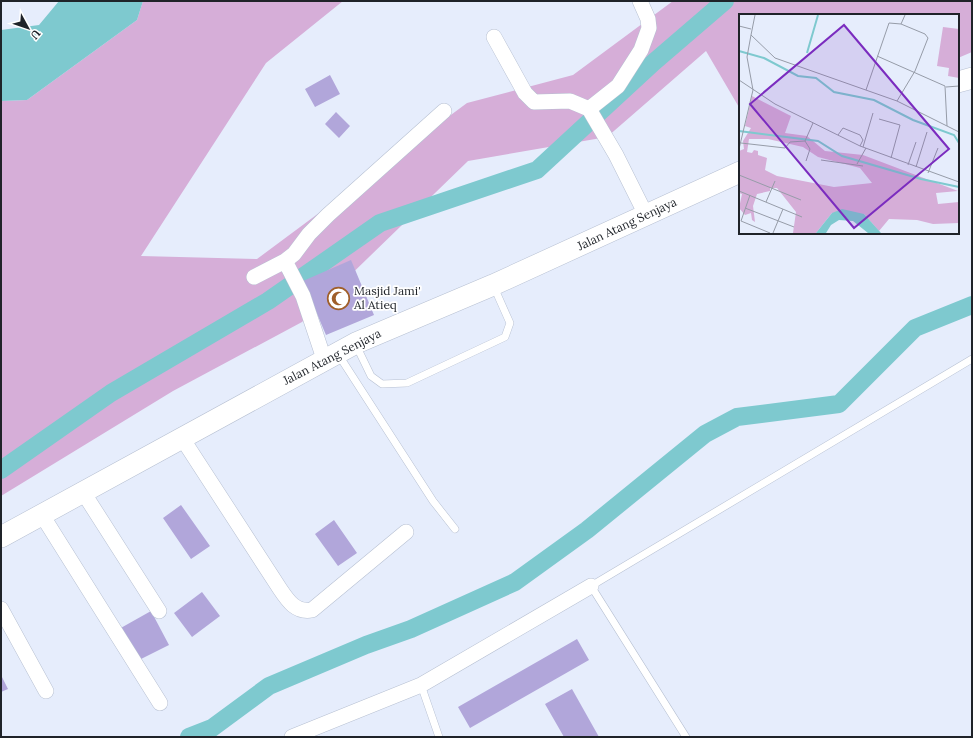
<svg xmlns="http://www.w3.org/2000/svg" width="973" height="738" font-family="Lora,serif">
<rect width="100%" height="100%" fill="#e6edfc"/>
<path fill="#d6aed8" d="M143,1H343L266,63L141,256L257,259L467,103L573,75L673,1H972V52L958,58V15H740V109L706,51L607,137L468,161L302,322L173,391L1,496V101L27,100L137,20Z"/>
<path fill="#7ec9cf" d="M59,1H143L137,20L27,100L1,101V30L39,25Z"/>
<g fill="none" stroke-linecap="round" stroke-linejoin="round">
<path stroke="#7ec9cf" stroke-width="18" d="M1,470L111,393L268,301L380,223L537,170L654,62L725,1
M189,737L212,728L269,686L366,645L411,629L515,582L587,530L705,434L737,417L839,404L915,328L972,305"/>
</g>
<path fill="#b1a6da" d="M330,75L340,94L315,107L305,89Z
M336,112L350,126L339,138L325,124Z
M351,260L374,315L326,335L303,281Z
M181,505L210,546L191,559L163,518Z
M334,520L357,553L338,566L315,534Z
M202,592L220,616L192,637L174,613Z
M151,611L169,645L137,661L119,629Z
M577,639L589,660L470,728L458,707Z
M1,675L8,689L1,692Z
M572,689L599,737H564L545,704Z"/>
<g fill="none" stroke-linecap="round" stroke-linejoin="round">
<defs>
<path id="lane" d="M356,345L371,376L382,384L407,383L505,337L510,323L494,287
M338,354L433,501L455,529
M421,685L439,737
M686,737L591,586L972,359"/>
<path id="street" d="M494,37L525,93L534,102L570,101L589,109L616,155L646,215
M589,109L618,86L641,50L649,28L648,19L640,1
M285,261L303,296L324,359
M254,277L285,261L294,254L309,234L328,215L444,111
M182,438L280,589C288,601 296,613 312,610L406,532
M83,492L159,611
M42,515L160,703
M1,609L46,691
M292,737L421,685L591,586"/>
<path id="secondary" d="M958,82L972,78
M1,537L356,343L493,285L740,172"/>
</defs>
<use href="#lane" stroke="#b7c0d2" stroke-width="8"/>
<use href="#street" stroke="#b7c0d2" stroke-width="16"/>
<use href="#secondary" stroke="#b7c0d2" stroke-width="22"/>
<use href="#lane" stroke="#fff" stroke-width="7"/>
<use href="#street" stroke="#fff" stroke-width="15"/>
<use href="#secondary" stroke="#fff" stroke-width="21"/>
</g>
<defs>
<symbol id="mosque-ring" viewBox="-11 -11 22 22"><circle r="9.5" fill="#fff" stroke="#a05f2a" stroke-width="1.5"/><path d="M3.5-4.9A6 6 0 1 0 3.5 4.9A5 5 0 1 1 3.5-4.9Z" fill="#a05f2a"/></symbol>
</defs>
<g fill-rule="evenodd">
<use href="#mosque-ring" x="326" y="286" width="25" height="25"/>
</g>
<g text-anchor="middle" stroke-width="3.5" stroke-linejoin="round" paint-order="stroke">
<g font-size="12" fill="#1f2329" stroke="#fff">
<text transform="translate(627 224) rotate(-25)" y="4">Jalan Atang Senjaya</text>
<text transform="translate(332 357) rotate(-27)" y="4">Jalan Atang Senjaya</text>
</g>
<g font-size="12" fill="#1f2329" stroke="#fff" text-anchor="start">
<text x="354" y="295">Masjid Jami'<tspan x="354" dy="14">Al Atieq</tspan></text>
</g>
</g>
<g transform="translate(739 14)">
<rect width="220" height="220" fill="#e6edfc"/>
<path d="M204,13L220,15V64L209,62L210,54L198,52ZM13,82L52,102L46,119L68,122L86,137L124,141L219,177L197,179L199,190L220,188V209L194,210L178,206L150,205L140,217L125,200L93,199L77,219H54L57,198L38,174H31V177L18,180L14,192L16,208L13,206L12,199L6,201L0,194L3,180L0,179V137L5,135L4,127L12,114L6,112ZM10,125H29L64,133L79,143L121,154L133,169L95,173L38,162L26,156L28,144L19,141V137L15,136L13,139L8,138Z" fill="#d6aed8" fill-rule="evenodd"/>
<path d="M103,195L125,200L142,219H129L114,207L100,206L92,211L87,219H77L93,199Z" fill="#7ec9cf"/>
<path fill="none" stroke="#7ec9cf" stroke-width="2" d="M0,37L25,44L59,62L77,64L95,78L135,86L174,106L215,121L220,129M68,39L79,1M0,117L79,127L103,142L182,165L220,173"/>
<path fill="none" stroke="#969ca8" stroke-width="1" d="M16,1L12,21L36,44L158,87L220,118M0,12L12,15M138,42L206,72L208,112M0,66L36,90L121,132L220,168M207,73L220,72M127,76L150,9L162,10L166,1M158,87L176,57L189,24L186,20L162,10M140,105L161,111L152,144M99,121L104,114L121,121L124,126L121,132M2,129L46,134L51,128L66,127M124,133L134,99M0,135L14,76L8,43L12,21M82,146L124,152M67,147L71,135L66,127L74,109M118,150L127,134M169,151L177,128M177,153L188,118M189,159L199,134M0,161L62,186M0,177L63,203M11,181L2,207L31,219M27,188L36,167M6,194L55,213M34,219L44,195"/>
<path fill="#7b2cbf" fill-opacity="0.15" stroke="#7b2cbf" stroke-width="2" d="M105,11L210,135L115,214L11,90Z"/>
<rect width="220" height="220" fill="none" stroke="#1f2329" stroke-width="2"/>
</g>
<rect width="973" height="738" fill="none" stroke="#1f2329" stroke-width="4"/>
<g transform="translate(28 28) rotate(130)" stroke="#ffffff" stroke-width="3" paint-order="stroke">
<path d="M0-3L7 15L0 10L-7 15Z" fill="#1f2329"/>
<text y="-6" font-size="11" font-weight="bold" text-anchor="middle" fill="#1f2329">U</text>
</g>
</svg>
